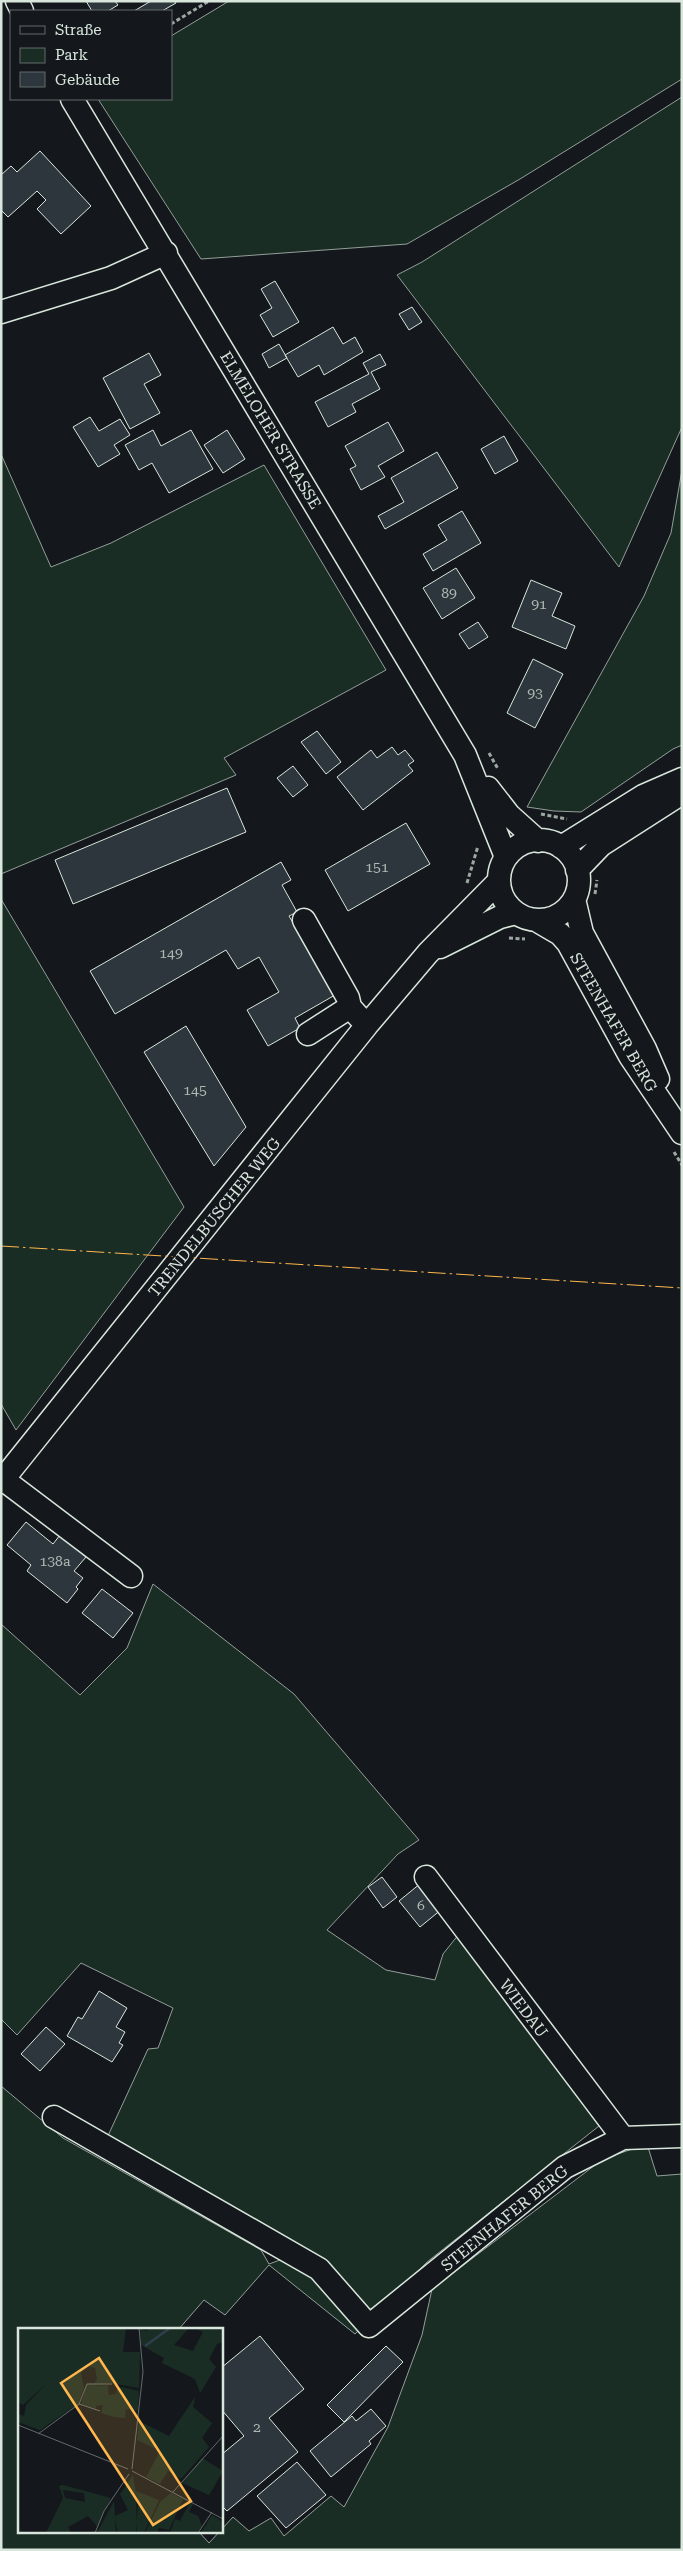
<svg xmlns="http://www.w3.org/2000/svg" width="683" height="2551" font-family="'Roboto Serif',serif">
<rect width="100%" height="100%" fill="#14181c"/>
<path fill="#1a2d24" stroke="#939e99" d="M229,1H682V79L520,179L407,244L201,259L98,99H171V36Z
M682,97V427L619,567L397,275L422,262Z
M1,454L51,567L111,543L264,465L386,670L224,758L236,775L1,874Z
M682,470V745L673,749L581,812L554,811L527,807L644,596L671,533Z
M1,899L184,1207L16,1430L1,1404Z
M153,1584L294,1694L419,1840L398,1854L327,1930L386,1970L435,1980L443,1954L459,1934L599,2126L427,2262L355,2334L269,2265L225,2315L204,2300L178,2330H19V2532H199L209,2543L233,2517L249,2531L271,2518L284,2536L331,2496L344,2507L388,2427L422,2335L432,2289L603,2159L647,2144L657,2176L682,2174V2550H1V2086L63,2138L261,2250L269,2264L305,2251L106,2140L148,2049L158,2048L173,2008L81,1963L17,2035L1,2019V1624L80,1695L127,1648Z"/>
<path fill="#2c363c" stroke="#d8e6dc" d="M86,1H115L118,5L108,11H92Z
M151,1H175L176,3L162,11H134Z
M40,151L91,206L61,234L37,209L46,200L37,191L8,217L1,210V175L11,166L17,172Z
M275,281L299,322L273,337L260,315L272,308L261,289Z
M412,307L422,322L409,330L399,314Z
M333,327L343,344L355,337L363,352L324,375L319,365L298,377L285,355Z
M279,344L287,358L269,368L262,354Z
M149,353L161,375L144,384L160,413L130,429L103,378Z
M380,354L386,365L371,372L380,389L352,404L356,412L328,427L315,402L369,374L363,363Z
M90,417L99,431L120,419L130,435L114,445L120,454L98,467L73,427Z
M388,422L404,451L378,466L385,477L361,490L350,469L356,466L345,446Z
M153,430L161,446L191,430L213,469L169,493L152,463L139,470L125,445Z
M227,430L245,459L223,473L204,445Z
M504,436L518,461L495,474L481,449Z
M437,452L458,488L385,529L378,516L404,502L391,478Z
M462,511L481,543L433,571L423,554L447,540L438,525Z
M456,568L475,598L442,619L423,588Z
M531,580L562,593L552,616L575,626L566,649L512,627Z
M478,622L488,637L469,649L459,634Z
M533,659L563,674L535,728L507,713Z
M317,731L341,762L326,774L301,742Z
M392,747L398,755L405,750L414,761L408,765L413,771L363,810L337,777L371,750L377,758Z
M293,766L308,785L293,797L277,778Z
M227,788L246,832L73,904L55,860Z
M406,823L430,864L348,911L325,870Z
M281,862L291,880L282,885L297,912L289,916L335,995L295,1018L300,1028L268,1046L247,1010L279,992L259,957L238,969L226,950L115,1014L90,971Z
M186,1026L246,1127L214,1166L144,1052Z
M26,1522L53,1544L60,1535L86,1557L74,1571L83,1578L76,1587L78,1589L67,1603L27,1571L31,1565L7,1545Z
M102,1589L133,1613L113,1638L82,1613Z
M382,1877L397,1897L383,1908L368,1887Z
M421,1883L442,1909L420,1927L399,1901Z
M99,1991L127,2008L116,2027L125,2032L119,2043L123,2045L112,2062L67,2036L78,2017L82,2019Z
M46,2027L65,2044L40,2071L21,2054Z
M260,2336L304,2389L269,2418L298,2452L227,2511L221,2505V2455L244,2436L221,2409V2368Z
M386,2346L403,2362L344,2422L327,2405Z
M371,2409L386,2426L369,2441L371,2444L331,2477L310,2451L352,2416L356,2421Z
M297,2462L326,2495L286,2528L257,2496Z"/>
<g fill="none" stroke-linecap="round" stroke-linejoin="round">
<defs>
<path id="minor" d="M17,1L22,11
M72,99L465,755L506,857
M1,312L111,278L166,253
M488,788L509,815L538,841
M499 880a40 40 0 1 1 80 0a40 40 0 1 1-80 0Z
M561,847L643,796L682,779
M577,870L601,845L682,793
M574,899L582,933L645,1049L658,1079
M304,920L348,998L350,1007
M536,920L560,934L568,943L630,1056L682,1133
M440,947L500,917L516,913
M308,1034L350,1007L359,1017
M4,1480L131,1576
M1,1482L367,1025L428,953L499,881
M426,1877L623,2138
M54,2117L319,2269L369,2326L565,2167L623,2138L682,2136"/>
</defs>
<use href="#minor" stroke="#d8e6dc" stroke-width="25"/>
<path stroke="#9da8a2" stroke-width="3" stroke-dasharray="4 2.5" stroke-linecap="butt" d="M171,24L209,1
M489,753L498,769
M541,814L567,819
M467,883L478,846
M595,894L597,880
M509,938L525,939
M674,1152L682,1165"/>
<use href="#minor" stroke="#14181c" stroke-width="22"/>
<path stroke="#ffb74d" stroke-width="1" stroke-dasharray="18 4 2.5 4" stroke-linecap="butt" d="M1,1246L682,1288"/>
</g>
<g text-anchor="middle" stroke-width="4" stroke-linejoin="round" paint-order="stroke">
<g font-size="14" fill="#adbab4">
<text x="449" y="598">89</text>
<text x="539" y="609">91</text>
<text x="535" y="698">93</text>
<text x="377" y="872">151</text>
<text x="171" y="958">149</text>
<text x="195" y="1095">145</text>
<text x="55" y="1566">138a</text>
<text x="421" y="1910">6</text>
<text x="257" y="2432">2</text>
</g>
<g font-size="16" fill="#d8e6dc" stroke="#14181c">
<text transform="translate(271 430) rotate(59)" y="6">ELMELOHER STRASSE</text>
<text transform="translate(614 1022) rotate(60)" y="6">STEENHAFER BERG</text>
<text transform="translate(214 1217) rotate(-51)" y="6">TRENDELBUSCHER WEG</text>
<text transform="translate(524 2008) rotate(53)" y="6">WIEDAU</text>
<text transform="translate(504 2218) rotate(-39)" y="6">STEENHAFER BERG</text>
</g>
</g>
<g transform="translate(18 2328)">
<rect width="205" height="205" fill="#14181c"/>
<path d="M0,0H108L105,24H122L121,60L92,55L75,58L90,57L91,67L98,66L99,60L104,59L121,63L120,83L108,81L107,90L96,89L83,85L85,77L78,78V81L63,76L69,55L76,56L79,51L77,40L70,38L63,45L66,60L60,76L22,102L0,94V86L6,88L8,77L28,56L5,77L1,75ZM130,0H171L156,17L175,23L185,4L177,0H205V14L199,16L191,31L198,39L182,65L177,51L144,35L146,30L123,17L122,1L129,3ZM177,69L175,79L194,95L184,110L191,119L163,151L150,143L142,156L128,149L142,123L119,112L121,93L151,108ZM184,130L205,143L191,167L164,155ZM115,147L120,177L118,205H100L97,191L98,205H79L96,173L97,188L110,182L102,166ZM45,157L93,170L79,198L70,188L50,199L53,205H28L45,170L41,158ZM45,162L66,165L67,174L47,170ZM118,163L141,172L126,205H119ZM153,165L165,171L151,202L141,200L139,205H127L142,174ZM172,174L175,176L171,184L180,188L184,198L179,205H152L157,191L162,193ZM194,187L205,194V205H183Z" fill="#1a2d24" fill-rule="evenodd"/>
<path fill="none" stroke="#2f3f4d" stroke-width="2.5" d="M127,18L152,0"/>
<path fill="none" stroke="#626a69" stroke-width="1" d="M61,76L82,83M0,97L110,141M20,106L61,76L69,56H94M114,141L125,44L121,0M114,143L205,191M155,164L205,108M77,205L86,183L111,146M180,205L194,184"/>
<path fill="#ffb74d" fill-opacity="0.15" stroke="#ffb74d" stroke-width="2.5" d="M81,30L173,173L135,197L43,55Z"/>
<rect width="205" height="205" fill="none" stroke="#d8e6dc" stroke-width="2.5"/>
</g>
<rect width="683" height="2551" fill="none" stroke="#d8e6dc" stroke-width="5"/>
<rect x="10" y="10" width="162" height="90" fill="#14181c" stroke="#626a69"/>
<rect x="20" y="26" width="25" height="8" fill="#14181c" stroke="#626a69"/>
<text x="55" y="35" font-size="15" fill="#d8e6dc">Straße</text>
<rect x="20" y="48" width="25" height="15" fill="#1a2d24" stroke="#626a69"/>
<text x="55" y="60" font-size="15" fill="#d8e6dc">Park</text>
<rect x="20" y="72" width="25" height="15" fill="#2c363c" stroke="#626a69"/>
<text x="55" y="85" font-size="15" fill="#d8e6dc">Gebäude</text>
</svg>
